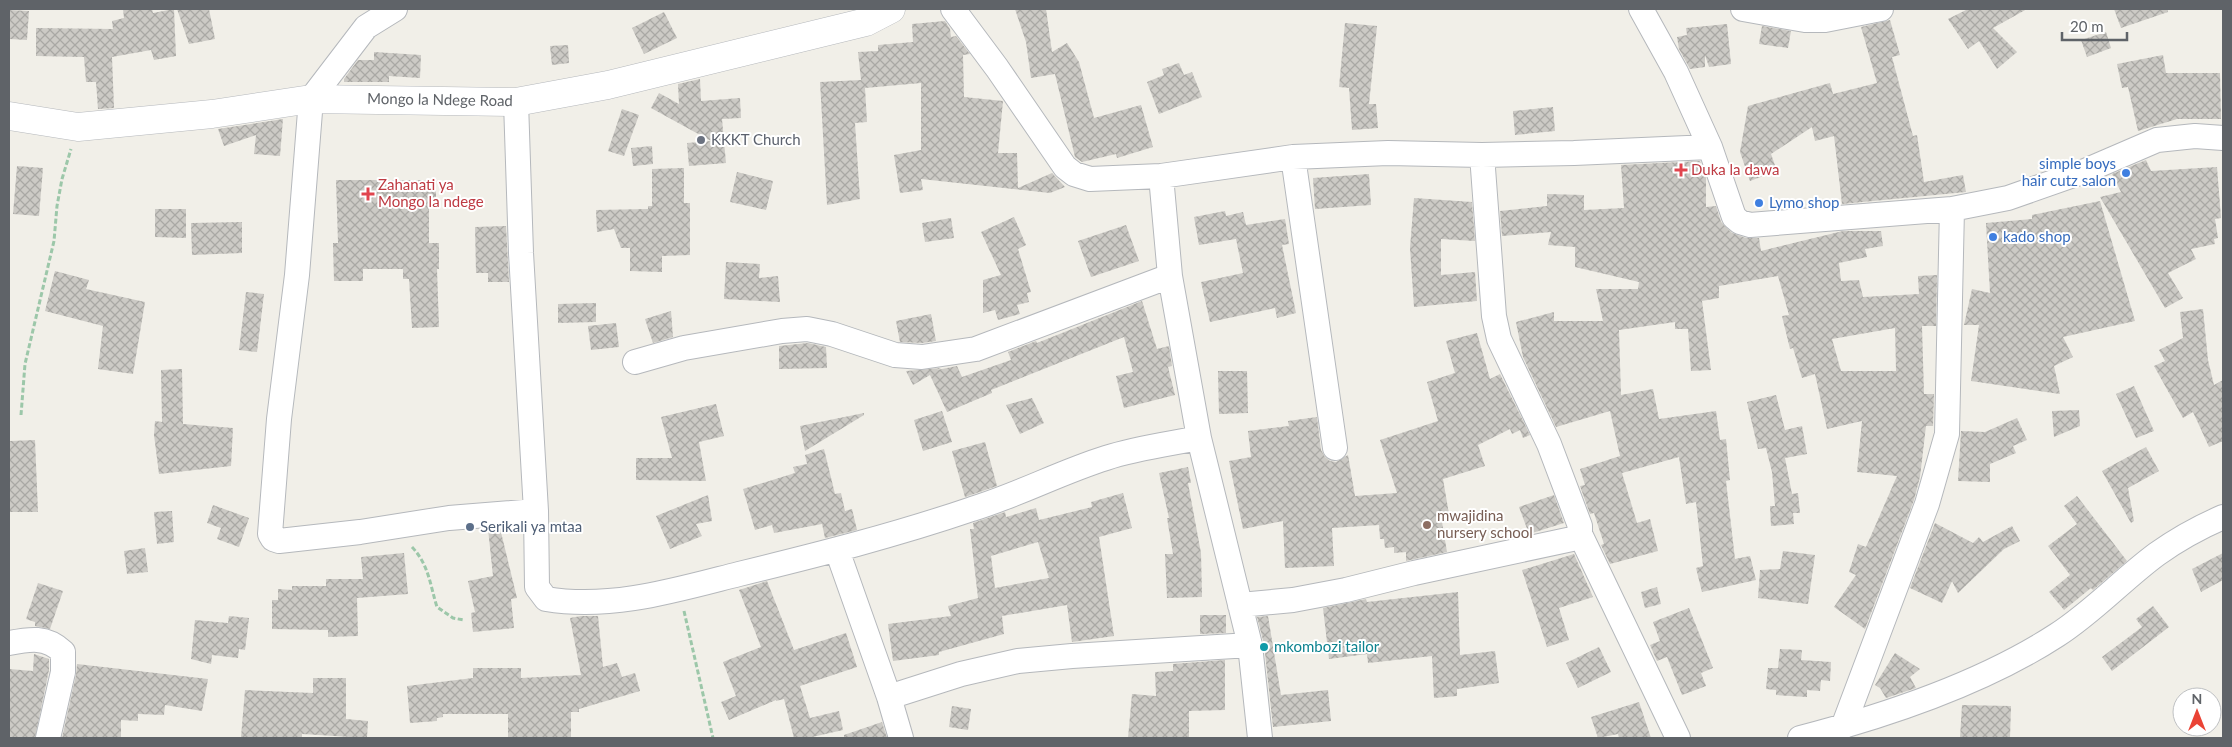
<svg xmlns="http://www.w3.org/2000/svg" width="2232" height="747" font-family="Lato,sans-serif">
<defs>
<pattern id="building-cross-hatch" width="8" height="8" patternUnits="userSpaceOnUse" patternTransform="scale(1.25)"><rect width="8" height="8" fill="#cccac5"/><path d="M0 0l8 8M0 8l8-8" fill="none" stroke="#a9a8a4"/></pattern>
</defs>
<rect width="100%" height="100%" fill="#f1efe8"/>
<path fill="url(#building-cross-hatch)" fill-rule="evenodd" d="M123,9H152L153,13L174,9L176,56L154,60L151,50L112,57L114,108L98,109L96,82H86L84,57L36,56V28L113,29L112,21L124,18Z
M177,9H209L215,39L189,44Z
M1015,9H1046L1052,52L1067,43L1079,62L1094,118L1141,105L1153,147L1117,158L1116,154L1082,162L1075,157L1055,74L1031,78L1026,42Z
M1968,9H2027L1993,28L2017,52L1997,69L1979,41L1968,49L1948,19Z
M2114,9H2168V12L2121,28Z
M9,10L29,11L27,40L9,39Z
M664,12L677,38L644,54L632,28Z
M1890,20L1900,55L1892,57L1913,136L1917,135L1924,182L1963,175L1966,192L1842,204L1834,136L1815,141L1812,127L1771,154L1777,171L1750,181L1740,152L1748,106L1830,83L1833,94L1877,83L1861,27Z
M945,21L950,29L951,37L956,36L970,54L963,55L964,97L1003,101L998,153H1017L1018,188L1052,173L1065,187L1050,193L921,179L923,190L900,193L894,155L921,150V83L865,88L867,122L855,123L860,199L827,205L820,82L861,80L858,52L878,51V45L913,42L912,24Z
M1345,23L1377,26L1369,104H1376L1378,128L1352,130L1349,88L1339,87Z
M1727,24L1731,64L1709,67L1705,55V67L1690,69L1679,49L1677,37L1687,35L1686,28Z
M1762,26L1791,31L1788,48L1759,44Z
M2106,32L2111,48L2087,57L2081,40Z
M568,45L569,63L552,65L550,46Z
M374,52L421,55L420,78L389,76V82H344V79L358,60H374Z
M2163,55L2166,73H2220L2221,119H2177L2138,131L2128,87L2122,88L2117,64Z
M1179,63L1184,75L1192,72L1202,97L1159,114L1147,82L1164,75L1162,69Z
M700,79L701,101L740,98L741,118L722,119L726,163L689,166L687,143L711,141L651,108L659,93L679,104L678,84Z
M1553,107L1555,131L1515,135L1513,111Z
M622,109L639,115L624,156L608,151Z
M283,119L280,156L254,154L256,135L224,146L218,129Z
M652,146L653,164L633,166L631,148Z
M2146,160L2151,171L2217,167L2221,218L2215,219L2218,238L2214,239L2215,244L2191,249L2196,259L2168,273L2183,298L2165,308L2100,197L2121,192L2112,174Z
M1700,161L1706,178V207L1716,206L1721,222L1732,233L1746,238H1759L1761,251L1843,231H1881L1883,246L1865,249L1867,257L1839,263L1841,281L1859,280L1863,297L1919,294L1918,276L1937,275L1936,326H1922L1924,394H1934L1933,426H1926L1920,477L1914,500L1865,629L1834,607L1856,575L1849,572L1858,544L1866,547L1897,476L1857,472L1862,421L1827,429L1815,374L1802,378L1793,348L1790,349L1782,316L1789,315L1778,276L1719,286V298L1702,301L1711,370L1691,371L1688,329H1675V322L1619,330L1621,395L1653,389L1659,419L1716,411L1720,440L1726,439L1730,480L1726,481L1735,559L1750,556L1756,580L1702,592L1696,568L1703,566L1696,502L1686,504L1679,457L1622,473L1637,523L1650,519L1658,551L1610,564L1601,545L1604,544L1594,513L1590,514L1580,486L1585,485L1580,469L1620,456L1610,411L1556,427L1523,357L1516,322L1554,312V321H1603L1596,289H1638L1639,282L1575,267V247L1548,245L1551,232L1502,236L1500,211L1547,206V194L1584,195V210L1624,208L1621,165ZM1895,328L1896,371H1841L1832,339Z
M17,166L43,168L39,216L13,214Z
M684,168V203H690V255L662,256V272L630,271V248H621L614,229L597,232L596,210L648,209V206H652V169Z
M737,172L773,181L766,210L730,202Z
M1369,174L1371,205L1315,209L1313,178Z
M336,180H436V206H429V243H439V269H437L439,327L412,328L409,279H403V269H363V281H334L333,243H338Z
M1414,198L1472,202L1475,241L1441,239V275L1475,272L1477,301L1414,307L1410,248Z
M2100,201L2135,321L2063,337L2073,357L2054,366L2060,394L1971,381L1979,325H1964L1972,289L1990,293L1986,223L2032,219V215Z
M155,209H186V238L155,237Z
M1225,211L1226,216L1243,212L1246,225L1285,219L1289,244L1282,245L1296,313L1277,318L1275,308L1210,322L1201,282L1243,273L1236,239L1199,245L1194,217Z
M1014,217L1026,245L1018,249L1031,292L1027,293L1029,302L1017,305L1020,314L998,320L995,310L983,313V280L1001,275L981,232Z
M951,218L954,238L925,242L922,223Z
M242,222V253L192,255L191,223Z
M1126,225L1139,261L1091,277L1078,241Z
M506,226L509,282H488V273H476L475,227Z
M726,262L760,264L759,278L778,276L780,302L724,299Z
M55,271L89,280L86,289L145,302L133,374L98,369L103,326L45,311Z
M246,292L264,294L257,352L239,350Z
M1142,301L1157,349L1169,346L1172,366L1168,367L1175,395L1124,408L1116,376L1133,372L1124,337L991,390L992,393L947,412L930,375L913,385L906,371L941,368L937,370L957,366L962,377L1011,360L1008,352L1036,341L1037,343Z
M596,303V322L558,323V304Z
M2203,309L2208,360L2214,385L2223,380V441L2209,447L2193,412L2183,418L2154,366L2165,361L2159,350L2183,338L2180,312Z
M671,311L673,337L653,343L645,319Z
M931,314L936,341L922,343L900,342L896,321Z
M616,323L619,347L591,350L588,326Z
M1477,333L1490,379L1500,374L1530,435L1523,438L1520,430L1512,434L1510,429L1478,445L1485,466L1443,479L1449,514L1441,516L1447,552L1406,561V552L1394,553V547L1385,548L1384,539H1380L1379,525L1332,528L1334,566L1285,568L1283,521L1243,529L1229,461L1251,457L1248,431L1289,426L1288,421L1317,417L1321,450L1325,457L1330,461L1336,462L1348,455L1355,496L1397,493L1380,440L1438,421L1427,382L1455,373L1446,341Z
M808,343L826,347L827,368L779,369V346Z
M182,369L183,424L233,428L231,466L159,474L154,435L155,421L162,422L161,370Z
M1218,371H1247L1248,413L1219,414Z
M2134,386L2154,431L2136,438L2116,394Z
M1776,395L1785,430L1802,426L1807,454L1785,458L1792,494L1798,493L1800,513H1793L1794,524L1771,526L1770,506H1775L1772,472L1766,448L1758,449L1747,402Z
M1032,398L1044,423L1020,434L1006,405Z
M716,404L724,436L699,442L706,481L636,480V458H672L661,417Z
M2079,410L2080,426L2054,437L2052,411Z
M942,411L952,442L923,451L914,420Z
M864,413V415L805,451L800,426Z
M2017,418L2027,440L2013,446L2016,453L1990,464V482L1958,481L1961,431L1985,432Z
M35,440L38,512H9V441Z
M985,442L997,486L965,497L952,451Z
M2146,447L2159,471L2128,488L2134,521L2131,523L2102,471Z
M824,449L835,494L841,493L845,511L852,509L857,530L825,538L822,524L774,533L772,525L755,530L743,489L795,473L793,467L807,464L805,455Z
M1188,467L1191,483H1188L1201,553L1202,597L1167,598L1165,554H1173L1167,518H1169L1159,473Z
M1123,493L1132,528L1099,537L1114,636L1072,642L1067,605L1002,616L1004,634L939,652V655L893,661L888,624L951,616L948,606L978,598L970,529H974L973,523L1005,512L1006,517L1036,508L1039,520L1092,507L1091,502ZM1038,542L1049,578L995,588L991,556Z
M708,495L712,521L696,524L702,536L670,549L656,516Z
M1554,495L1564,523L1529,534L1519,507Z
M2077,496L2127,561L2093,590L2091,588L2064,610L2049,592L2070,575L2048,546L2077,524L2064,506Z
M213,505L249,518L239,547L217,539L221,528L207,523Z
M172,511L174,542L157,544L154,512Z
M1935,523L1973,543L1979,537L1983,542L2012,526L2020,541L2004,549L1958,593L1952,581L1942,603L1910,588Z
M500,528L517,598L511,599L514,628L473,632L471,613L475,612L468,581L493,576L488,529Z
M145,548L148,572L127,574L124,551Z
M1783,551L1815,555L1808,604L1758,598L1760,570L1780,569Z
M404,553L408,594L357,598L358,636L328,637V630L272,629V600H278V589L292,590V586H326V579H363L361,557Z
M2223,553V580L2201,592L2192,569Z
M1574,554L1593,597L1559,608L1569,640L1547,647L1522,570Z
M767,581L794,650L846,633L857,667L800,686L810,718L839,711L843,730L808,738H794L784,699L776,701V700L729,720L721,702L736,696L723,662L761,647L739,590Z
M38,583L63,591L50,629L35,626V622L26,619Z
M1657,587L1661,604L1645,608L1641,592Z
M1458,592L1460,655L1495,651L1499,683L1457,689V696L1434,698L1432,656L1368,663L1367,654L1329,659L1323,608L1366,599L1367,602Z
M2153,606L2169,627L2112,671L2102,657L2142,627L2136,619Z
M1689,608L1713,668L1701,673L1706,686L1682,695L1667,657L1657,661L1650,645L1660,641L1653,622Z
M1200,615H1226V633L1200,634Z
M229,616L249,618L245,650L239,649L238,658L212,655L211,664L191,659L195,620L228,623Z
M581,616H598L603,667L617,663L622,677L635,673L640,691L579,709V712H571V738H508V714H443V717L437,718V721L410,723L407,686L473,678V668H521V678L581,675L570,618Z
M1268,616L1281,695L1328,690L1331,721L1273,727L1264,644L1257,617Z
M1599,647L1611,672L1578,688L1566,663Z
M1780,649L1802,650L1801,660L1831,662L1830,681L1821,680L1820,691L1807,690V697L1776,695V690L1766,689L1768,668H1778Z
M1895,653L1920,669L1910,677L1916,688L1886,698L1880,688L1875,685Z
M34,654L49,659V670L35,738H9V669L33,671Z
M1225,660V710L1189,711V738H1128L1132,694L1156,696L1155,672L1173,671V664Z
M77,664L208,679L202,711L165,705L164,715L138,714V721L121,720V738H62L76,675Z
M313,678H346V719L368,721L367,738L302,734V738L241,737L245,690L313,693Z
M1639,702L1651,738H1619L1618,734L1598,738L1591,717Z
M1962,705L2011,706L2010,738H1960Z
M952,706L971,709L968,730L949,727Z
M882,722L887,738H844V735Z"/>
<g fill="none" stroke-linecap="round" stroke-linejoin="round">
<defs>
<path id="minor" d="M395,9L366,27L311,99L297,275L279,419L270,534L273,539L279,541L360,532L449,518L536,511
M953,9L997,68L1065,167L1074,174L1090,179L1161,176L1293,157L1388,153L1482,155L1574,153L1710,147
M1641,9L1676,72L1710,147L1734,217L1740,222L1750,225L1952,209L2008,198L2085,171L2157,140L2195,136L2223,138
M1743,9L1805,20H1825L1881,9
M516,102L521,253L536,511L537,587L546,599C611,610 676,590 739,574C817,555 896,535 972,509C1018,495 1061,472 1106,458C1136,448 1169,444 1199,438
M1293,157L1335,448
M1161,176L1170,276L1199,438L1250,645L1260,738
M635,362L684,348L782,331L807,329L832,334L895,355L922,357L976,349L1170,276
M1580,534L1678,738
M837,550L889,697L901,738
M1240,605L1293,600L1346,590L1414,573L1572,539L1580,534V526L1549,444L1499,339L1494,316L1482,155
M9,643C30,639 46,636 63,652V672L48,738
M889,697L961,674L1018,661L1072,656L1250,645
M1843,727L1927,504L1947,434L1952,209
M1800,738C1885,716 1983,683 2057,635C2093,612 2123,579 2157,554C2178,539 2200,527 2223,517"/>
<path id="tertiary" d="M9,116L78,127L212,114L311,99L516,102L608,85L866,22L891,9"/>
</defs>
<use href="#minor" stroke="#b5b8bc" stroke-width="26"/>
<use href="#tertiary" stroke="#b5b8bc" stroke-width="29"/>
<path stroke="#9cc7a9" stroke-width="3" stroke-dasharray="5 2.5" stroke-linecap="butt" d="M21,415L25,364L54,241L57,206L62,179L71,149
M412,547C429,565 430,585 437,607L453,618L464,620
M684,611L713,738"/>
<use href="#minor" stroke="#fff" stroke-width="24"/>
<use href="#tertiary" stroke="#fff" stroke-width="28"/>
</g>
<circle fill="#6b7280" stroke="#fff" stroke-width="2" cx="701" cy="140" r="5"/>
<g fill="#e0444e" stroke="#fff" stroke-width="2">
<path d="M1678.5 162.5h5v5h5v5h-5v5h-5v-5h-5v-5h5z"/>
<path d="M365.5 186.5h5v5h5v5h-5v5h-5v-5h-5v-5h5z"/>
</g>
<g fill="#3f7fe0" stroke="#fff" stroke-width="2">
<circle cx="2126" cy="173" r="5"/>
<circle cx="1759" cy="203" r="5"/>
<circle cx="1993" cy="237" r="5"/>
</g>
<circle fill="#8d6e63" stroke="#fff" stroke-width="2" cx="1427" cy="525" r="5"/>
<circle fill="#5c6f8a" stroke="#fff" stroke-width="2" cx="470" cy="527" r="5"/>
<circle fill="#0f9aa8" stroke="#fff" stroke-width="2" cx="1264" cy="647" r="5"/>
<g text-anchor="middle" stroke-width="4" stroke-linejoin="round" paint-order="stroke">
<g font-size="15" fill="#5f6368" stroke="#fff">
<text transform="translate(440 100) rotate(1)" y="5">Mongo la Ndege Road</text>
</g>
<g font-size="15" fill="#5b616d" stroke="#fff" text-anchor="start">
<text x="711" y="145">KKKT Church</text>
</g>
<g font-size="15" fill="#366cbe" stroke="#fff" text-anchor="start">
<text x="2116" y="169" text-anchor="end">simple boys<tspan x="2116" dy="17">hair cutz salon</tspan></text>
<text x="1769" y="208">Lymo shop</text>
<text x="2003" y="242">kado shop</text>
</g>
<g font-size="15" fill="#be3a42" stroke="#fff" text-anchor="start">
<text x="1691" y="175">Duka la dawa</text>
<text x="378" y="190">Zahanati ya<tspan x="378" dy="17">Mongo la ndege</tspan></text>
</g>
<g font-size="15" fill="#785e54" stroke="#fff" text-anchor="start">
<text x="1437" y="521">mwajidina<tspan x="1437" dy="17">nursery school</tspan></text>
</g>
<g font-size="15" fill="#4e5e75" stroke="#fff" text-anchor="start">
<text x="480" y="532">Serikali ya mtaa</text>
</g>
<g font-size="15" fill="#0d838f" stroke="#fff" text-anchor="start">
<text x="1274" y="652">mkombozi tailor</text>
</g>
</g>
<rect width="2232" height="747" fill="none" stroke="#5f6368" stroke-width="20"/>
<g transform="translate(2197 712)"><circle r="24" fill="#ffffff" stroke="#bfc1c3"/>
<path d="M0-4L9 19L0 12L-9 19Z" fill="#ea4335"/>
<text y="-8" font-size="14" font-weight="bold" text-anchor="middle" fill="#5f6368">N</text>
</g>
<path d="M2062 32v8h65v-8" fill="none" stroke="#5f6368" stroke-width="2.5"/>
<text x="2070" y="32" font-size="15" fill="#5f6368" stroke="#ffffff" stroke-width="4" paint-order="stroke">20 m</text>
</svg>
